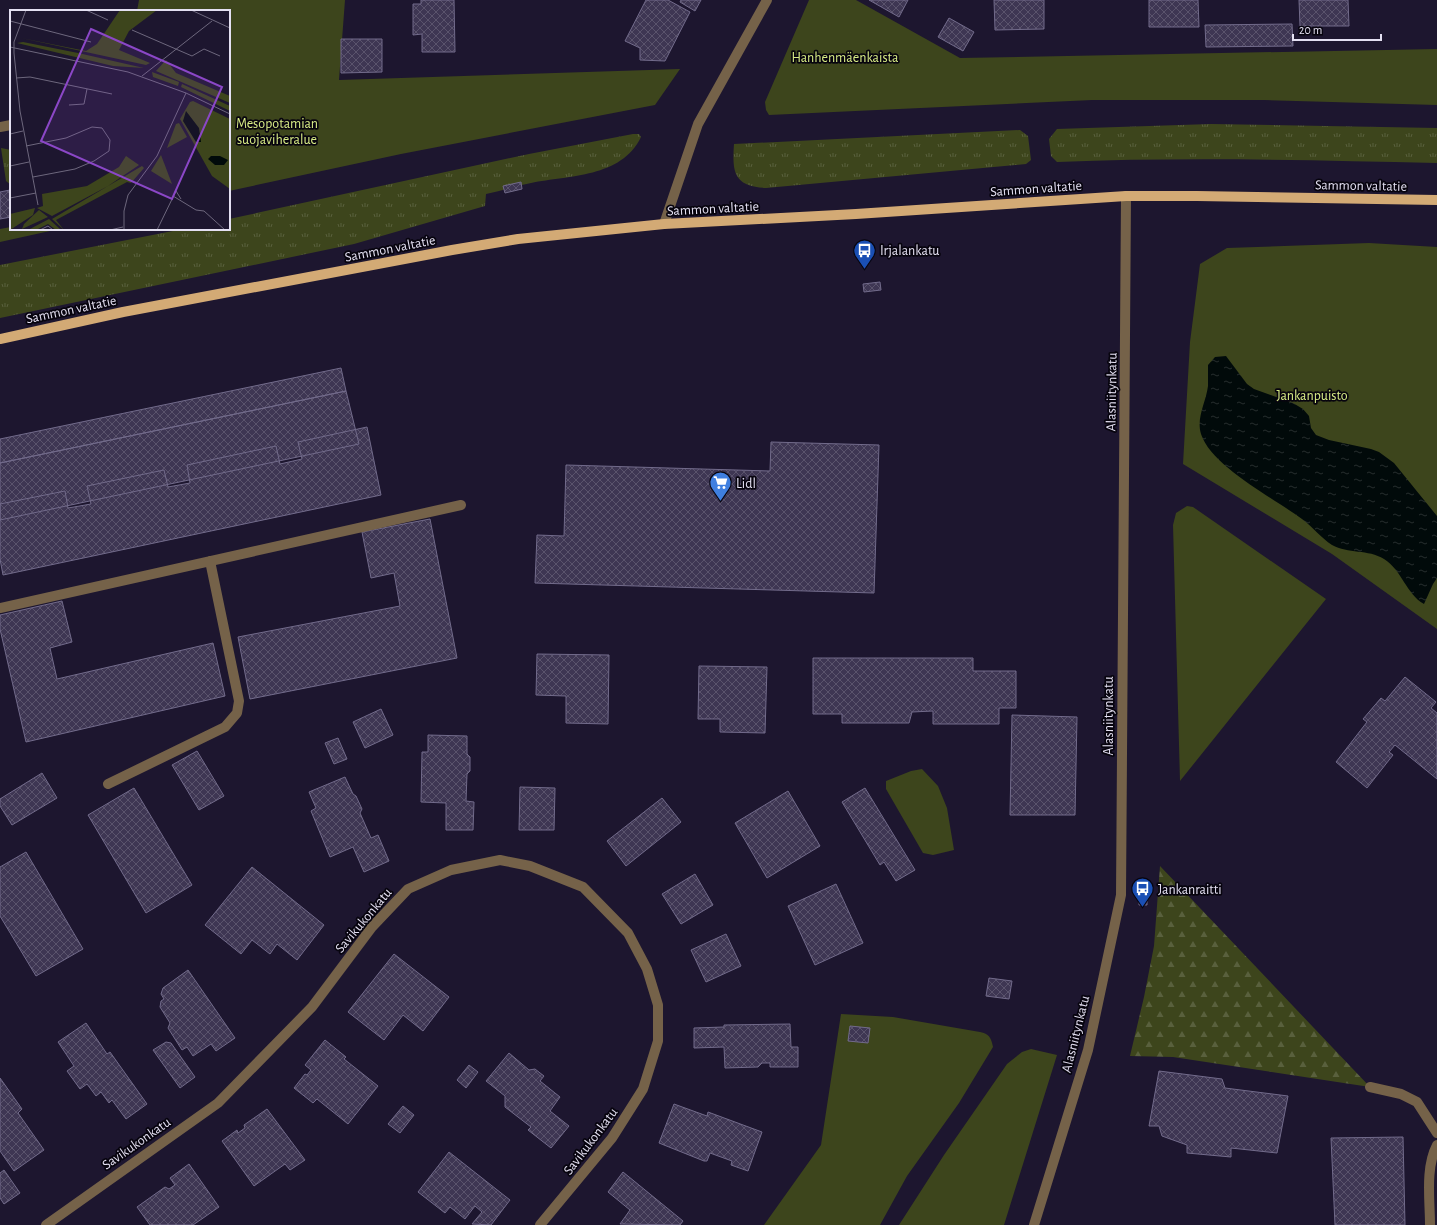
<svg xmlns="http://www.w3.org/2000/svg" width="1437" height="1225" font-family="'Alegreya Sans',sans-serif">
<defs>
<pattern id="grass-tufts" width="24" height="20" patternUnits="userSpaceOnUse"><rect width="24" height="20" fill="#3d451c"/><path d="M3 7l-1-3M5 7V3M7 7l1-3M15 17l-1-3M17 17v-4M19 17l1-3" fill="none" stroke="#59603d"/></pattern>
<pattern id="forest-firs" width="22" height="20" patternUnits="userSpaceOnUse"><rect width="22" height="20" fill="#3d451c"/><path d="M5 1l3.5 6h-7zM16 11l3.5 6h-7z" fill="#59603d"/></pattern>
<pattern id="water-ripples" width="26" height="14" patternUnits="userSpaceOnUse"><rect width="26" height="14" fill="#010a0a"/><path d="M2 4q2-2 4 0t4 0M15 11q2-2 4 0t4 0" fill="none" stroke="#262d2e"/></pattern>
<pattern id="building-cross-hatch" width="8" height="8" patternUnits="userSpaceOnUse"><rect width="8" height="8" fill="#3e3653"/><path d="M0 0l8 8M0 8l8-8" fill="none" stroke="#5a536c"/></pattern>
</defs>
<rect width="100%" height="100%" fill="#1d162f"/>
<path fill="url(#grass-tufts)" d="M1211,124L1437,128V163C1310,160 1183,157 1057,162L1051,156L1049,139L1057,129Z
M1020,130L1028,136L1031,160L1026,164L766,188C734,186 732,173 734,144Z
M633,134H639L641,137C621,178 569,175 531,183C516,186 501,191 486,194L485,206L354,244L0,318V265L183,229H229V219L529,154Z
M1,148L11,150V185L6,181Z"/>
<path fill="url(#forest-firs)" d="M1160,866L1370,1087L1173,1057L1130,1056L1144,997L1154,946Z"/>
<path fill="#3d451c" d="M139,0H345L339,80L680,69L655,105L401,154L229,191V11H137Z
M809,0H856L960,58L1437,49V105L1264,100H1092L769,115L766,110L765,102Z
M11,227V229H59L0,242V229Z
M1369,243L1437,247V629L1332,554L1183,464L1190,342L1200,264L1227,248Z
M1187,506L1193,507L1326,599L1180,781L1173,525L1176,513Z
M922,769L938,786L947,808L954,850L933,855L923,853L886,789V781L911,771Z
M841,1014L893,1017L980,1032C989,1034 991,1037 993,1047L959,1103L907,1176L880,1225H764L821,1145Z
M1031,1049L1057,1055L1004,1225H899L944,1155L1007,1064L1022,1052Z"/>
<path fill="url(#water-ripples)" d="M1226,356L1247,384L1254,389L1293,403L1303,409L1309,416L1311,428L1316,435L1329,440L1371,449L1379,452L1394,463L1437,516V578L1433,584L1424,604C1406,594 1402,570 1384,559C1368,549 1348,554 1332,545C1321,538 1313,527 1302,519C1275,499 1211,466 1201,434C1196,418 1206,402 1208,386C1208,379 1208,372 1208,365L1215,357Z"/>
<path fill="url(#building-cross-hatch)" stroke="#726b8b" d="M421,0H454L455,52H422V34L413,35V4H421Z
M646,0H668L690,12L665,61L640,60V48L625,41Z
M681,0H701L695,11L680,2Z
M869,0H908L899,17Z
M994,0H1044V29L995,30Z
M1149,0H1198L1199,27H1149Z
M1299,0H1348L1349,26H1300Z
M949,18L974,32L963,51L938,37Z
M1292,24L1293,46L1206,47L1205,25Z
M341,39H382V72L341,73Z
M521,182L522,189L505,193L503,186Z
M10,190L11,217L0,219V192Z
M880,282L881,290L864,292L863,284Z
M341,368L346,391L0,463V439Z
M346,391L359,444L0,520V463Z
M367,427L381,495L3,575L0,559V504L65,491L68,508L91,504L87,486L164,470L168,487L190,483L187,465L276,446L280,464L302,459L298,442Z
M771,442L879,445L874,593L535,583L537,535L564,536L566,465L770,471Z
M430,519L457,658L250,699L238,637L400,606L394,573L371,578L362,532Z
M62,601L72,642L50,648L57,679L213,643L225,696L26,742L0,629V615Z
M537,654L609,655L608,724L566,723V696L536,695Z
M813,658H973V671H1016V708H999V724H933V711L912,712L909,723H842V714H813Z
M699,666L767,667L765,733L720,732V719H698Z
M1405,677L1436,702L1431,708L1437,713V779L1395,745L1389,752L1393,755L1367,788L1336,762L1367,722L1363,719L1381,698L1385,701Z
M381,709L393,735L365,748L353,722Z
M1012,715L1077,717L1075,815H1010Z
M428,735L467,736V754L470,757V771L467,774L466,801L474,802L473,830H446V803L421,802L422,752H428Z
M338,738L347,759L334,764L325,743Z
M197,751L224,796L199,810L172,765Z
M42,773L57,798L12,825L0,806V799Z
M345,777L353,794L356,796L362,809L360,813L371,838L378,835L389,861L364,872L353,847L330,857L311,811L316,808L309,792Z
M520,787L555,788L554,830H519Z
M134,788L192,885L146,913L88,815Z
M865,788L915,870L896,881L884,862L880,865L842,802Z
M788,791L820,846L767,878L735,823Z
M662,798L681,822L626,866L607,841Z
M26,852L83,949L36,976L0,916V867Z
M252,867L324,925L297,960L277,944L270,954L252,940L241,954L205,925Z
M695,874L713,905L681,924L662,894Z
M836,884L863,943L815,965L788,906Z
M1140,889H1147V905H1139Z
M726,934L741,966L706,982L691,950Z
M394,954L449,997L423,1031L403,1015L384,1040L348,1012Z
M188,970L235,1038L216,1051L211,1044L193,1056L187,1047L182,1050L168,1028L170,1023L160,1007L161,1001L164,999L161,994L163,988Z
M989,978L1012,981L1009,999L986,996Z
M86,1023L107,1054L110,1052L147,1104L126,1119L112,1100L109,1103L101,1092L96,1096L87,1084L80,1089L67,1071L74,1066L58,1042Z
M790,1024L791,1047H798V1067H770V1063H762L758,1067L725,1068L724,1047L694,1048V1028L724,1027V1025Z
M850,1026L870,1028L868,1043L848,1041Z
M325,1040L346,1057L344,1059L378,1086L348,1124L317,1099L313,1103L294,1088L305,1074L307,1075L311,1070L305,1065Z
M166,1042L171,1043L195,1077L180,1088L153,1050Z
M509,1053L529,1070L535,1069L544,1076L540,1081L560,1097L550,1111L569,1126L551,1148L528,1130L531,1127L505,1107V1096L486,1081Z
M469,1065L478,1072L466,1088L457,1080Z
M1159,1071L1222,1079L1225,1088L1288,1096L1277,1153L1231,1148V1157L1187,1153V1145L1162,1136L1159,1126H1149Z
M0,1078L22,1109L18,1113L44,1150L14,1171L0,1151Z
M674,1104L707,1116L708,1112L762,1132L748,1171L731,1165L732,1161L710,1153L707,1161H704L659,1143Z
M403,1106L414,1115L400,1133L388,1124Z
M267,1109L305,1160L290,1170L285,1164L254,1186L222,1141L237,1130L238,1133L245,1128L244,1125Z
M1403,1137L1405,1225H1335L1331,1138Z
M449,1152L510,1200L491,1225L472,1224L482,1212L475,1206L465,1219L450,1207L445,1213L418,1192Z
M189,1164L219,1207L193,1225H150L137,1207L165,1187L169,1189L175,1185L170,1178Z
M4,1170L20,1193L4,1204L0,1198V1173Z
M623,1172L683,1221L680,1225L620,1224L630,1210L608,1192Z"/>
<g fill="none" stroke-linecap="round" stroke-linejoin="round">
<path stroke="#756249" stroke-width="10" d="M0,127L11,125
M664,224L698,124L767,0
M0,608L461,505
M108,784L225,727L237,713L239,701L210,561
M1370,1087L1401,1094L1417,1102L1437,1133
M46,1225L218,1103L312,1007L372,927L408,889L451,870L500,860L530,866L583,887L628,933L647,969L658,1005V1041L643,1089L612,1138L540,1225
M1034,1225L1088,1050L1121,895L1126,196
M1430,1225C1430,1200 1425,1168 1437,1145"/>
<path stroke="#d3aa75" stroke-width="10" d="M0,339L123,312L452,250L518,239L664,224L856,214L1126,196H1197L1437,200"/>
</g>
<defs>
<symbol id="bus-pin" viewBox="-11 -11 22 30"><path d="M0 17L-7.5 6A9.5 9.5 0 1 1 7.5 6Z" fill="#1a4fb4" stroke="#07040e"/><path d="M-5-6H5V4H4V6H2V4H-2V6H-4V4H-5ZM-3.5-4V0h7V-4ZM-3.5 1.2v1.5H-2V1.2ZM2 1.2v1.5H3.5V1.2Z" fill="#fff"/></symbol>
<symbol id="supermarket-pin" viewBox="-11 -11 22 30"><path d="M0 17L-7.5 6A9.5 9.5 0 1 1 7.5 6Z" fill="#3f7fe0" stroke="#07040e"/><path d="M-6-5.5h2.5l.6 2H6L4.5 2H-2.5L-4.4-4H-6ZM-1.5 3.2a1.3 1.3 0 1 0 .1 0ZM3 3.2a1.3 1.3 0 1 0 .1 0Z" fill="#fff"/></symbol>
</defs>
<g fill-rule="evenodd">
<use href="#bus-pin" x="852" y="238" width="25" height="34"/>
<use href="#supermarket-pin" x="708" y="470" width="25" height="34"/>
<use href="#bus-pin" x="1130" y="876" width="25" height="34"/>
</g>
<g text-anchor="middle" stroke-width="3.5" stroke-linejoin="round" paint-order="stroke">
<g font-size="14" fill="#d8ec86" stroke="#07040e">
<text x="845" y="62">Hanhenmäenkaista</text>
<text x="277" y="128">Mesopotamian<tspan x="277" dy="16">suojaviheralue</tspan></text>
<text x="1312" y="400">Jankanpuisto</text>
</g>
<g font-size="14" fill="#e4e0f2" stroke="#07040e">
<text transform="translate(1361 185) rotate(1)" y="5">Sammon valtatie</text>
<text transform="translate(1036 188) rotate(-4)" y="5">Sammon valtatie</text>
<text transform="translate(713 208) rotate(-3)" y="5">Sammon valtatie</text>
<text transform="translate(390 248) rotate(-11)" y="5">Sammon valtatie</text>
<text transform="translate(71 309) rotate(-12)" y="5">Sammon valtatie</text>
<text transform="translate(1111 392) rotate(-89)" y="5">Alasniitynkatu</text>
<text transform="translate(1108 716) rotate(-90)" y="5">Alasniitynkatu</text>
<text transform="translate(363 920) rotate(-50)" y="5">Savikukonkatu</text>
<text transform="translate(1075 1034) rotate(-76)" y="5">Alasniitynkatu</text>
<text transform="translate(590 1141) rotate(-53)" y="5">Savikukonkatu</text>
<text transform="translate(136 1143) rotate(-35)" y="5">Savikukonkatu</text>
</g>
<g font-size="14" fill="#e4e0f2" stroke="#07040e" text-anchor="start">
<text x="880" y="255">Irjalankatu</text>
<text x="736" y="488">Lidl</text>
<text x="1158" y="894">Jankanraitti</text>
</g>
</g>
<g transform="translate(10 10)">
<rect width="220" height="220" fill="#1d162f"/>
<path d="M13,32L68,43L134,58L103,56L7,33ZM142,62L169,72L168,76L143,67ZM172,74L220,96V101L171,77Z" fill="#3d451c"/>
<path d="M151,145L162,174L141,161Z" fill="#3d451c"/>
<path d="M110,0H147L119,21L109,40L140,53L136,55L11,28L76,41L87,34ZM156,50L166,63L220,86V93L146,61ZM183,91L220,109V179L202,166L170,109L180,92ZM169,113L177,127L157,138L166,114ZM116,146L129,155L98,176L42,206L27,198L33,196L32,184L77,176L109,157ZM132,156L134,158L121,173L117,172L46,210L54,220L42,209ZM25,198L23,205L0,220V204ZM29,200L38,207L12,219L14,214ZM39,209L51,220H46L38,214L26,220H18Z" fill="#3d451c"/>
<path d="M176,101L189,118L191,132H186L173,111ZM201,146H210L218,150L214,155H205L198,149Z" fill="#010a0a"/>
<path fill="none" stroke="#6d677d" stroke-width="1" d="M16,0L4,32V43L10,101L28,195M76,0L98,10M181,0L220,18M0,11L81,32M122,20L182,46L194,39L210,46M0,37L118,62L176,83L220,104M132,66L202,11M6,68L20,67L102,84M59,95L74,94L77,79M0,124L13,121M16,136L56,128L82,117L92,118L100,130L99,141L84,151L65,159L23,167M0,156L19,152M163,186L186,200L194,201L215,220M0,188L26,183M30,220L38,216L43,220M100,220L113,217M114,220V201L118,185L147,146L176,83M147,220L166,181L171,189"/>
<path fill="#8b47c7" fill-opacity="0.15" stroke="#8b47c7" stroke-width="2" d="M81,19L212,77L162,189L31,131Z"/>
<rect width="220" height="220" fill="none" stroke="#e4e0f2" stroke-width="2"/>
</g>
<path d="M1293 34v6h88v-6" fill="none" stroke="#e4e0f2" stroke-width="2"/>
<text x="1299" y="34" font-size="12" fill="#e4e0f2" stroke="#07040e" stroke-width="3" paint-order="stroke">20 m</text>
</svg>
